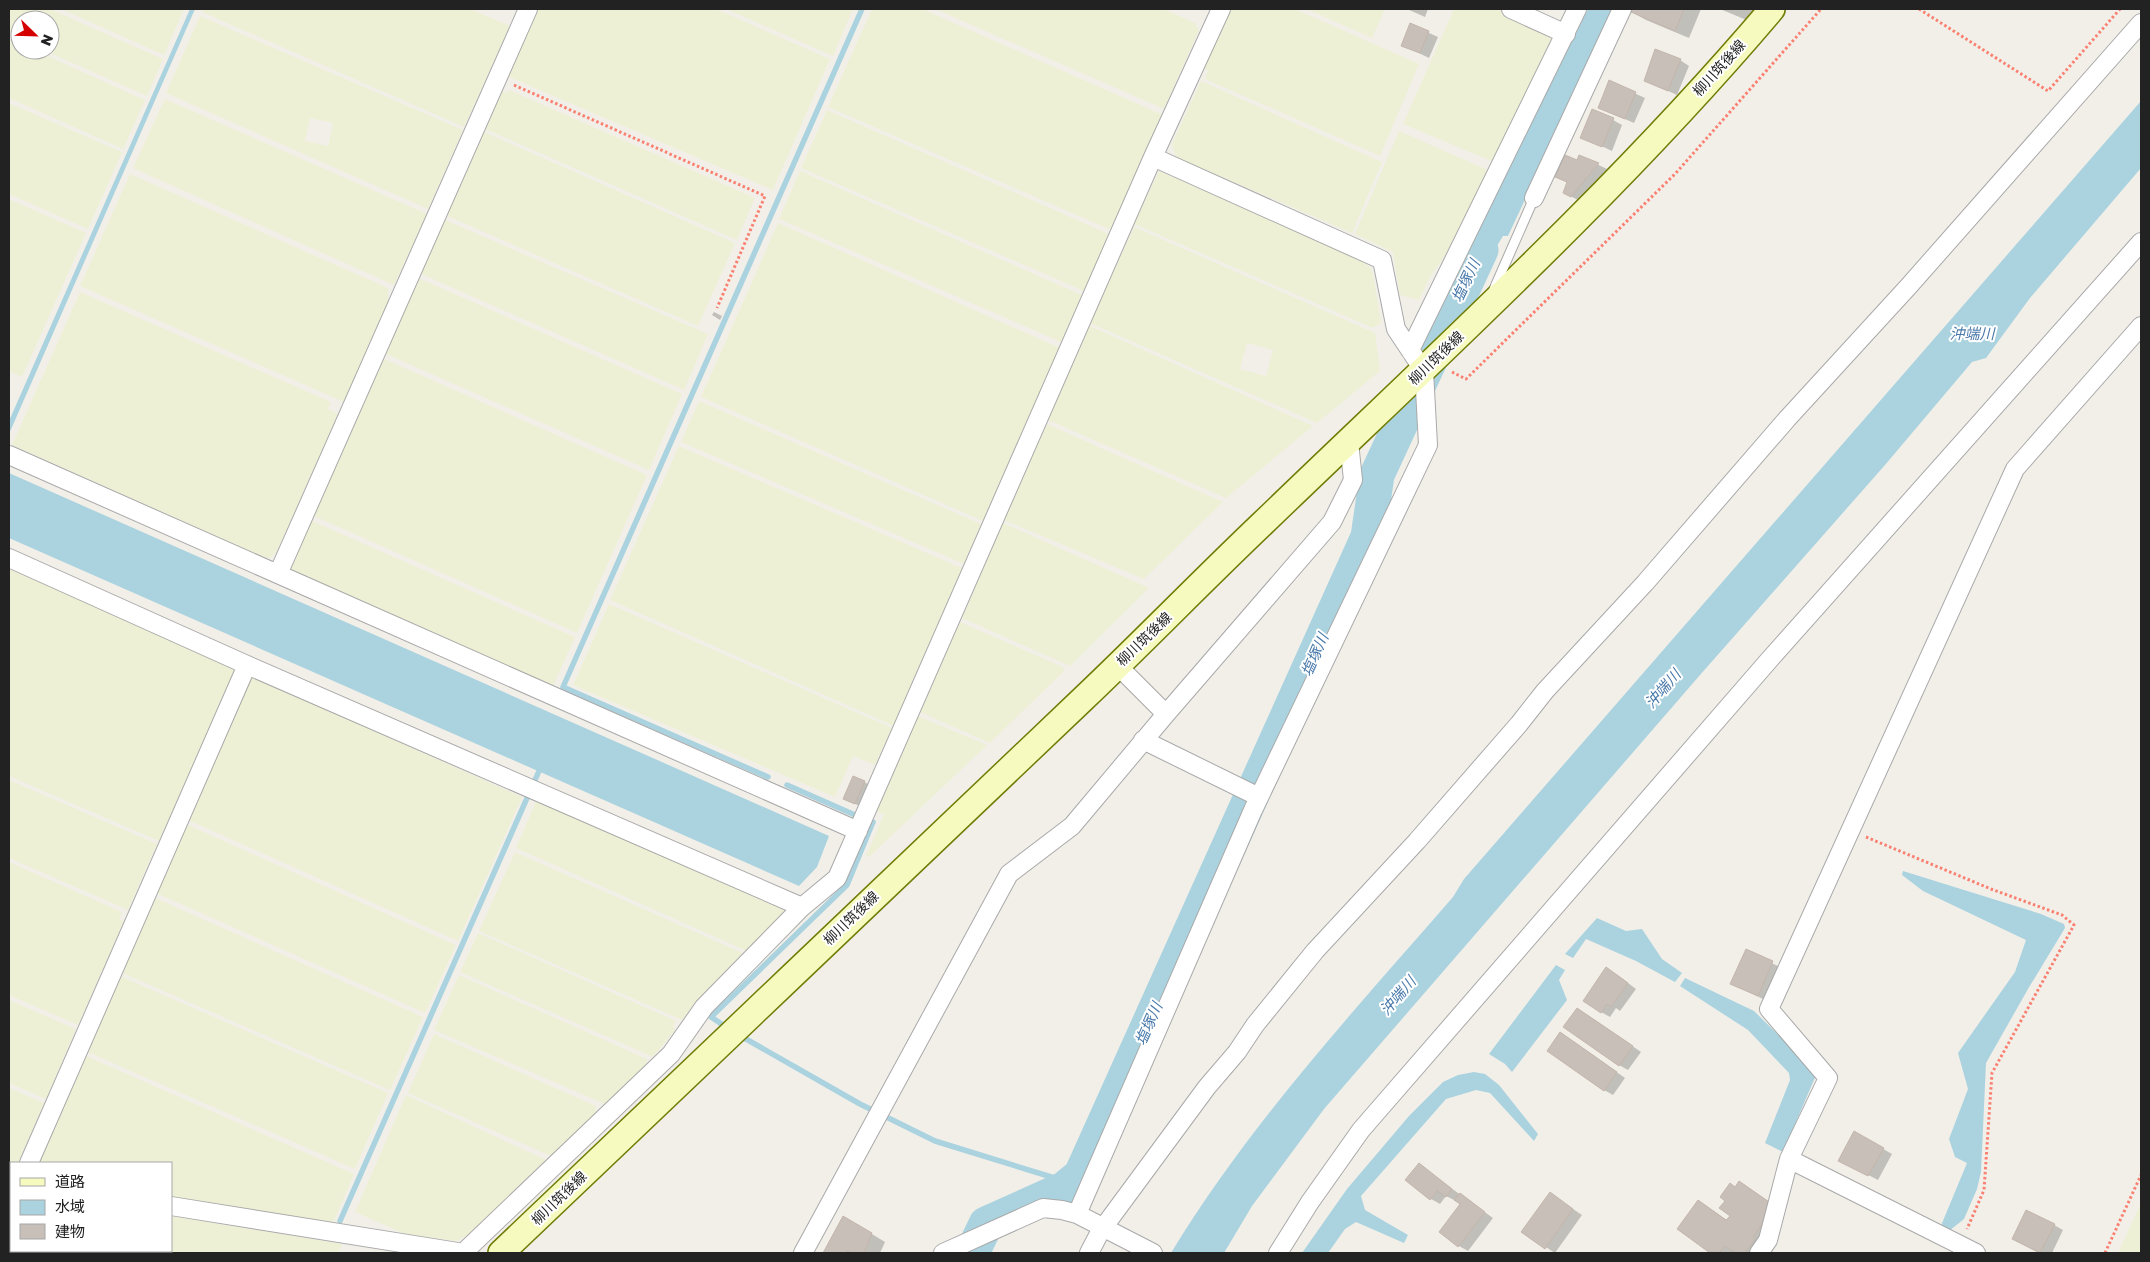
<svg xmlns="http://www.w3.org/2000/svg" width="2150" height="1262" font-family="'Golos Text','Noto Sans JP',sans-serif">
<rect width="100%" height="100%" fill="#f2efe9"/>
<path fill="#eef0d5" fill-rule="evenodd" d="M9,9H50L163,59L147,96L43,50H50V20H20V40L9,35Z
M61,9H184L164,55Z
M203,9H470L510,26L464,127L202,12Z
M536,9H716L830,59L773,190L507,76Z
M726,9H853L833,56Z
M872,9H922L1163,115L1111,230L828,107Z
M935,9H1164L1195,23L1199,30L1164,109Z
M1231,9H1295L1419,64L1380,156L1205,79L1208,70L1204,69Z
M1306,9H1385L1372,38Z
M1454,9H1497L1553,35L1494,162L1403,124Z
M200,16L463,130L428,209L166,93ZM310,118L333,123L328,146L305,141Z
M9,39L20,44V50H34L145,100L123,149L9,98Z
M1201,81L1382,162L1352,233L1176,157L1172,144Z
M500,90L508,93L509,90L755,198L737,240L483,128Z
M165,99L427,214L394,285L133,168Z
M9,103L122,152L88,229L9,194Z
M827,110L1109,234L1084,291L801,168Z
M482,131L735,243L698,326L445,215Z
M1399,131L1488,170L1464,228L1430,277L1419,300L1400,295L1393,252L1355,234Z
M800,171L1082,295L1061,342L779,219Z
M1159,171L1362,261L1370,267L1373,274L1381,323L1373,328L1134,224Z
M130,174L388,288V303L344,402L80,286Z
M9,199L86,233L22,377L9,371Z
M443,219L708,334L684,390L419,273Z
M778,223L1060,348L983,521L701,397Z
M1134,227L1375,333L1380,371L1317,423L1090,323ZM1247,343L1273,350L1266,376L1240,369Z
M416,277L682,394L649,470L384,353Z
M80,292L331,402L328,409L338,414L277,551L270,558H266L12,445Z
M1090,326L1313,426L1226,498L1048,420Z
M382,358L647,475L577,633L314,516Z
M699,401L981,524L964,564L681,442Z
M1047,424L1223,502L1144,579L1004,520Z
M679,446L962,568L894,726L610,600Z
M310,520L575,637L553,686L289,570Z
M1003,523L1149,588L1070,666L962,618Z
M9,569L236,669L159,841L9,776Z
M609,604L892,728L875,765L853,756L835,797L573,685Z
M960,622L1063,667L1064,671L990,743L920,712Z
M250,676L522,797L458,941L188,820Z
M918,716L987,745L869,857L866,856L884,814L876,811Z
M9,780L157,844L128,910L9,858Z
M536,801L785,910L786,914L749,952L516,848Z
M186,824L456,945L425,1013L156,893Z
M515,852L745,954L682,1020L479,931Z
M9,862L122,912L119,919L124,921L78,1025L9,995Z
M153,897L423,1017L390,1090L120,972Z
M478,933L676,1021L673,1027L676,1029L653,1057L460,972Z
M459,975L647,1059L645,1069L607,1105L434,1030Z
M120,976L388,1093L355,1169L85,1051Z
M9,1000L76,1029L46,1099L9,1083Z
M434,1034L596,1106L595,1110L599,1112L551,1156L408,1093Z
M84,1055L354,1174L333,1223L171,1197V1163H36Z
M9,1088L44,1103L18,1163H11V1172H9Z
M406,1095L546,1160L469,1235L456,1241L405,1234L355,1212Z
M11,1198V1251H171V1216L342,1244L338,1253H9V1204Z
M2141,1203V1253H2118Z"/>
<path fill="#aad3df" d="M190,9H195L9,434V421Z
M1588,9H1614L1508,236H1503L1469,292L1446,295Z
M2141,101V168L2030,298L1986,358L1972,362L1885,465L1700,675L1324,1109L1252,1206L1224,1253H1171C1250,1123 1354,1011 1453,897L1464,879Z
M9,473L829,836L817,867L799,886L9,538Z
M1903,871L2041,914L2064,924L2065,928L2028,989L1986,1063L1981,1172L1977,1189L1964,1219L1949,1231L1940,1228L1967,1163L1955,1157L1949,1139L1968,1089L1958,1053L2015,972L2026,940L1923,891L1902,875Z
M1597,918L1626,931L1642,929L1662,959L1682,973L1675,982L1636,961L1586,939L1573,958L1565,954Z
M1556,965L1565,970L1559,980L1567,1000L1512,1072L1505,1064L1489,1054Z
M1685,978L1754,1011L1817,1073L1783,1152L1765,1143L1790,1080L1789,1073L1748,1030L1680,986Z
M1474,1072L1485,1074L1499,1085L1538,1134L1534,1141L1490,1093L1476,1090L1446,1099L1361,1196L1365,1210L1408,1235L1404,1243L1356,1222L1345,1229L1328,1253H1302L1347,1189L1409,1116L1443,1082L1458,1075Z"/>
<path fill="#0003" d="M1407,9H1428L1425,17Z
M1634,9H1701L1689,38L1646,20L1632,12Z
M1720,9H1754L1749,21Z
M1411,25L1438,37L1429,58L1402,45Z
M1680,60L1689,66L1677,95L1646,81Z
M1610,82L1645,98L1634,123L1609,112Z
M1613,120L1622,125L1612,151L1589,140Z
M1580,156L1607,169L1580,201L1564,193L1568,183L1557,177L1578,162Z
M714,312L722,316L720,320L712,315Z
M864,782L868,784L860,806L848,801Z
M1746,951L1782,968L1767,1001L1732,984Z
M1616,974L1636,989L1620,1011L1616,1008L1610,1017L1601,1012Z
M1586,1014L1641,1052L1628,1070L1619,1065Z
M1570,1039L1625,1078L1613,1095L1604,1090Z
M1855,1133L1892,1154L1878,1180L1849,1165Z
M1419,1165L1493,1218L1468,1251L1459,1246L1462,1204L1446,1196L1440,1204L1431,1199Z
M1740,1182L1785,1213L1777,1223L1764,1253H1712L1679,1229L1699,1201L1728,1221L1732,1216L1736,1188Z
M1558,1199L1582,1215L1555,1253L1523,1232Z
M844,1217L885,1242L880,1253H824Z
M2054,1225L2063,1230L2052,1253H2039L2013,1239Z"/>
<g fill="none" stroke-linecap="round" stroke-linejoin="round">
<path stroke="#aad3df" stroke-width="5.5" d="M768,777L563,687L862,9
M787,785L855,815
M729,1029L711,1017L847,885L873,822
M739,1035L860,1104L935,1141L1071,1183
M340,1221L539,771"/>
<path stroke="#aad3df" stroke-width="35" d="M972,1253L986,1224L1064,1189L1081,1175L1368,537L1377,475L1481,250"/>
</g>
<path fill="#c7bfb8" stroke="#c4b6ab" d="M1632,9H1684L1675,31L1631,12Z
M1410,23L1429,31L1420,53L1401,46Z
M1655,49L1681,59L1668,91L1644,81Z
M1609,80L1636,92L1625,119L1598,108Z
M1592,109L1614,118L1602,147L1580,138Z
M1565,155L1577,160L1579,155L1599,163L1571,197L1563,193L1567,182L1555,177Z
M853,776L865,781L855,804L843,799Z
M1746,949L1773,961L1758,996L1730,984Z
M1606,967L1628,983L1611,1007L1607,1004L1601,1013L1583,1001Z
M1577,1008L1633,1046L1619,1066L1563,1027Z
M1560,1032L1617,1072L1604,1091L1547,1051Z
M1854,1131L1884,1148L1868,1176L1838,1161Z
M1419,1163L1452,1189L1446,1197L1437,1191L1430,1200L1405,1180Z
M1739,1181L1772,1204L1764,1214L1767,1217L1753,1237L1755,1239L1745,1253H1736L1725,1246L1719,1253H1710L1677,1229L1698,1200L1726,1220L1730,1216L1719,1208L1725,1201L1720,1197L1730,1183L1735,1187Z
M1550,1192L1573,1209L1545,1249L1521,1232Z
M1460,1193L1485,1212L1458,1247L1439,1232L1460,1204L1454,1200Z
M2026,1210L2055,1224L2040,1253L2012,1239Z
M843,1216L872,1233L864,1253H852L847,1251L845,1253H823Z"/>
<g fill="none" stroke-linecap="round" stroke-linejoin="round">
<defs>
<path id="service" d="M1494,289L1534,198"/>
<path id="minor" d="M1511,9L1566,34
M1534,198L1622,9
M1410,350L1577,9
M9,455L858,831
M9,558L247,665L802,907
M278,574L528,9
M1117,665L1166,714
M1143,740L1259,797
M1789,1159L1976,1253
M29,1163L247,665
M9,1184L10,1181
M171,1206L464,1253
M1077,1214L1253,810L1428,445L1424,371L1396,329L1382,260L1153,157
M463,1253L671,1054L704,1007L802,907L837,878L1153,157L1221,9
M803,1253L1009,874L1072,826L1166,714L1332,522L1353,480L1349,442
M943,1253L1043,1208L1062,1210L1077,1214L1153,1253
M1089,1253L1100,1232L1207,1087L1237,1052L1255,1025L1315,951L1417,841L1519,724L1545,691L1645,583L1787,419L1908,287L2141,23
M1278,1253L1310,1202L1361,1130L1770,659L2141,242
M1759,1253L1768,1240L1789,1159L1828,1078L1769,1009L2015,469L2141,326"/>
<path id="secondary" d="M501,1253C695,1068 890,883 1084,698C1144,641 1202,581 1263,523C1436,356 1616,193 1772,9"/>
</defs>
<use href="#service" stroke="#a9a9a9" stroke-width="11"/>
<use href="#minor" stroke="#a9a9a9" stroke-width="20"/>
<use href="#secondary" stroke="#707d05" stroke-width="28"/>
<path stroke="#fa8072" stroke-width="3" stroke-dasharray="2.5 2.5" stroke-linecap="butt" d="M1919,9L2048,91L2120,9
M514,85L765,196L717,308
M1452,372L1466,379L1675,174L1821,9
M1866,837L1991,889L2062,915L2074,925L1992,1073L1984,1190L1967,1229
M2105,1253L2141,1175"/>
<use href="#service" stroke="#fff" stroke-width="9"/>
<use href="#minor" stroke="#fff" stroke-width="18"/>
<use href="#secondary" stroke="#f7fabf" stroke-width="25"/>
</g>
<g text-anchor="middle" stroke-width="4" stroke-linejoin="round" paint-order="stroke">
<g font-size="14" fill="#222" stroke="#fff">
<text transform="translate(1719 68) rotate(-48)" y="5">柳川筑後線</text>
<text transform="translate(1436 358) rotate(-44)" y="5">柳川筑後線</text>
<text transform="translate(1144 639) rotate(-44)" y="5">柳川筑後線</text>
<text transform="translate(851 918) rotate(-44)" y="5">柳川筑後線</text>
<text transform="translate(559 1198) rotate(-44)" y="5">柳川筑後線</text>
</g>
<g font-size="15" font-style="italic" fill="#4a7aab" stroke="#fff">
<text transform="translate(1466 281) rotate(-65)" y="5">塩塚川</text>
<text x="1972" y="339">沖端川</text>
<text transform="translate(1315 655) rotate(-66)" y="5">塩塚川</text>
<text transform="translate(1663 689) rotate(-49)" y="5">沖端川</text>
<text transform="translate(1398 996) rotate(-49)" y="5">沖端川</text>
<text transform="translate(1149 1024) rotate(-66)" y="5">塩塚川</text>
</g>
</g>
<rect width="2150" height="1262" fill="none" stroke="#222222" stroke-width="20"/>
<rect x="10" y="1162" width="162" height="90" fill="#ffffff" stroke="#a7a7a7"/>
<rect x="20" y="1178" width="25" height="8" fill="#f7fabf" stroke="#a7a7a7"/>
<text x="55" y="1187" font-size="15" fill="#222222">道路</text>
<rect x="20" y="1200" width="25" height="15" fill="#aad3df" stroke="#a7a7a7"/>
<text x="55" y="1212" font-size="15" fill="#222222">水域</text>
<rect x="20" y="1224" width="25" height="15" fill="#c7bfb8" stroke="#a7a7a7"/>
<text x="55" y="1237" font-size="15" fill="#222222">建物</text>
<g transform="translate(35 35) rotate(113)"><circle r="24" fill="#ffffff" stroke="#a7a7a7"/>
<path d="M0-4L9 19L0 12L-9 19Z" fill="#d40000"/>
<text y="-8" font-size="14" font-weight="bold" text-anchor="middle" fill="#222222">N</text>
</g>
</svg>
